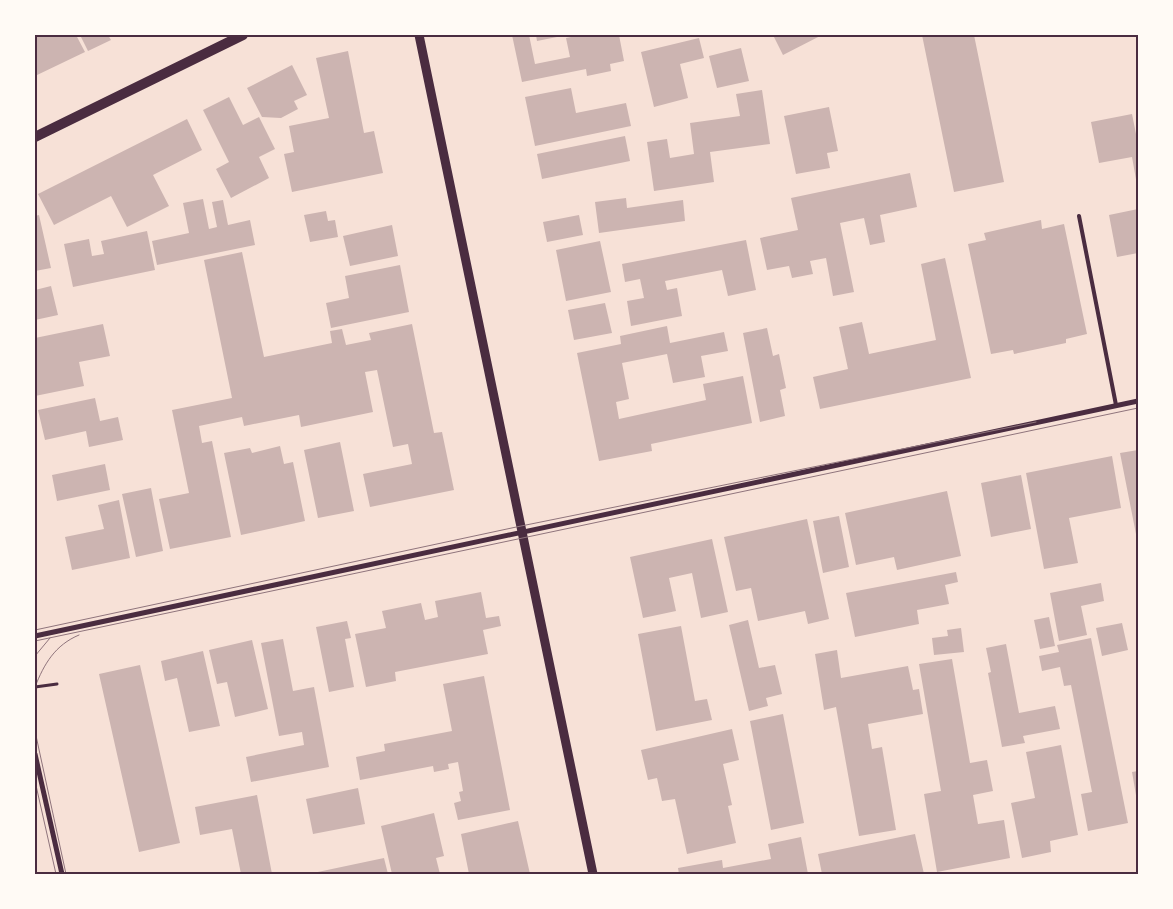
<svg xmlns="http://www.w3.org/2000/svg" width="1173" height="909" font-family="Helvetica,sans-serif">
<rect width="100%" height="100%" fill="#f7e1d7"/>
<path fill="#ccb4b1" d="M41,35H76L85,52L35,76V38Z
M80,35H108L111,40L88,51Z
M512,35H529L535,64L570,57L566,38L581,35H619L624,61L610,64L611,71L587,76L586,69L522,82Z
M536,35H562V36L537,41Z
M773,35H822L783,55Z
M922,35H974L1004,182L954,192Z
M699,38L704,58L680,64L688,98L654,107L641,52Z
M741,48L749,81L717,88L709,56Z
M348,51L364,133L374,131L383,173L292,192L284,154L294,152L289,126L329,118L316,58Z
M292,65L307,95L294,101L298,109L281,118L262,117L247,88Z
M571,88L576,113L626,103L631,126L535,146L525,97Z
M762,90L770,144L710,152L714,182L654,191L647,142L667,139L670,158L694,154L690,123L740,116L736,94Z
M229,97L243,125L259,117L275,149L259,157L269,178L231,198L216,169L229,162L203,110Z
M829,107L838,151L827,153L830,168L796,174L784,116Z
M1132,114L1138,144L1137,185L1132,157L1099,163L1091,122Z
M187,119L202,150L153,175L169,206L127,227L111,196L54,225L38,194Z
M625,136L630,161L542,179L537,154Z
M910,173L917,207L880,215L885,242L870,245L864,218L840,223L854,292L833,296L826,258L810,261L813,274L792,278L789,266L767,270L760,238L798,230L791,198Z
M626,198L627,208L683,200L685,221L599,233L595,202Z
M203,199L209,229L217,227L212,202L223,200L228,225L250,220L255,245L157,265L152,241L189,233L183,203Z
M1138,209V253L1117,257L1109,215Z
M326,211L328,221L335,220L338,237L310,242L304,215Z
M39,215L51,268L35,271V216Z
M579,215L583,235L547,242L543,222Z
M1041,220L1042,229L1064,224L1087,334L1066,339V343L1014,354L1013,350L991,354L968,244L986,240L984,233Z
M392,225L398,256L350,266L343,236Z
M147,231L155,270L73,287L64,244L89,239L92,256L104,254L101,241Z
M746,240L756,290L728,296L722,270L665,281L667,290L677,288L682,316L631,326L627,301L644,298L640,279L625,282L622,264Z
M600,241L611,292L566,301L556,250Z
M242,252L264,357L332,343L330,331L342,329L346,345L371,340L369,333L412,324L434,433L442,432L454,490L370,507L363,474L412,464L408,444L393,447L377,370L365,372L373,412L301,427L299,415L244,426L242,417L199,426L202,443L212,441L231,537L170,549L159,499L189,493L172,410L232,398L204,260Z
M945,258L971,378L820,409L813,377L848,369L839,327L862,322L869,354L936,340L921,264Z
M400,265L409,312L331,328L326,303L349,298L345,276Z
M51,286L58,315L35,320V290Z
M605,303L612,333L574,340L568,310Z
M103,324L110,356L79,362L84,386L35,396V338Z
M667,326L670,343L724,332L728,351L701,356L705,377L673,383L667,354L622,363L629,399L616,402L619,419L706,400L703,384L743,376L752,423L651,444L652,451L599,461L577,353L621,344L620,336Z
M767,328L773,356L779,354L786,388L780,390L785,416L760,422L743,333Z
M95,398L100,421L118,417L123,440L89,447L86,431L45,440L38,410Z
M340,442L354,511L318,518L304,450Z
M280,446L284,464L293,462L305,521L241,535L224,453L250,448L252,453Z
M1138,450V534H1136L1120,453Z
M1112,456L1121,508L1069,518L1078,563L1044,569L1026,473Z
M105,464L110,490L57,501L52,475Z
M1021,475L1031,529L991,537L981,483Z
M151,488L163,551L136,557L122,494Z
M947,491L961,556L897,570L894,557L856,565L845,513Z
M119,500L130,558L72,570L65,537L104,529L98,505Z
M839,516L849,567L823,573L813,521Z
M807,519L829,619L808,624L805,611L758,621L751,588L736,591L724,537Z
M712,539L728,612L701,618L692,573L669,578L676,611L643,618L630,557Z
M956,572L958,582L945,585L949,604L917,610L919,624L855,637L846,593Z
M1101,583L1104,601L1081,606L1087,635L1059,641L1050,593Z
M481,592L486,618L499,616L501,626L483,630L488,654L395,672L396,681L366,687L355,634L386,628L382,611L421,603L425,620L438,617L435,601Z
M1049,617L1055,646L1040,649L1034,620Z
M748,620L759,668L775,665L782,694L766,698L768,706L749,711L729,625Z
M347,621L351,638L345,639L354,687L329,692L316,627Z
M1122,623L1128,650L1102,656L1096,628Z
M681,626L695,701L707,699L712,720L656,731L638,634Z
M961,628L964,652L934,655L932,638L948,636L947,630Z
M1091,638L1128,823L1088,831L1081,794L1092,792L1071,685L1064,686L1060,667L1042,671L1039,656L1059,652L1057,645Z
M283,639L293,691L314,687L329,767L251,782L246,757L304,745L302,732L279,736L261,643Z
M252,640L268,709L235,717L227,682L217,684L209,650Z
M1006,644L1019,713L1055,706L1060,729L1023,736L1025,743L1002,747L988,673L991,672L986,648Z
M837,650L841,678L908,666L913,690L919,689L923,714L868,724L872,749L882,747L896,830L859,836L836,707L824,710L815,654Z
M203,651L220,726L189,732L177,678L165,681L161,661Z
M952,659L970,763L987,760L993,791L973,795L978,824L1004,820L1010,858L937,872L924,794L941,791L919,664Z
M140,665L180,843L139,852L99,674Z
M484,676L510,810L458,820L454,803L461,801L459,792L463,791L458,762L448,764L449,769L434,772L433,766L360,780L356,757L385,751L384,744L452,731L443,684Z
M783,714L804,823L771,830L750,721Z
M732,729L739,760L723,764L732,805L728,806L736,843L687,854L675,799L662,801L657,778L648,780L641,750Z
M1061,745L1078,835L1050,841L1051,852L1022,858L1011,803L1035,798L1026,752Z
M1138,771V801H1137L1132,772Z
M358,788L365,824L313,834L306,799Z
M257,795L272,874H241L232,829L200,835L195,807Z
M434,813L444,856L436,858L440,874H392L381,826Z
M518,821L530,874H469L461,834Z
M915,834L924,874H822L818,854Z
M801,837L808,874H679L678,868L722,860L723,868L771,859L768,844Z
M384,858L388,874H313V873Z"/>
<g fill="none" stroke-linecap="round" stroke-linejoin="round">
<path stroke="#4a2c40" stroke-width="3" d="M35,687L57,684"/>
<path stroke="#4a2c40" stroke-width="4" d="M1079,216L1116,405"/>
<path stroke="#4a2c40" stroke-width="5" d="M35,636L1138,401
M35,754L62,874"/>
<path stroke="#4a2c40" stroke-width="9" d="M419,35L593,874"/>
<path stroke="#4a2c40" stroke-width="10" d="M35,137L243,35"/>
<path stroke="#8f747c" stroke-width="1" d="M35,630L521,526L1036,422
M35,641L1138,408
M35,656L50,638
M35,687C44,664 55,645 79,635
M35,731L66,874
M35,781L56,874"/>
</g>
<rect width="1173" height="909" fill="none" stroke="#fffaf5" stroke-width="72"/>
<rect x="36" y="36" width="1101" height="837" fill="none" stroke="#4a2c40" stroke-width="2"/>
</svg>
